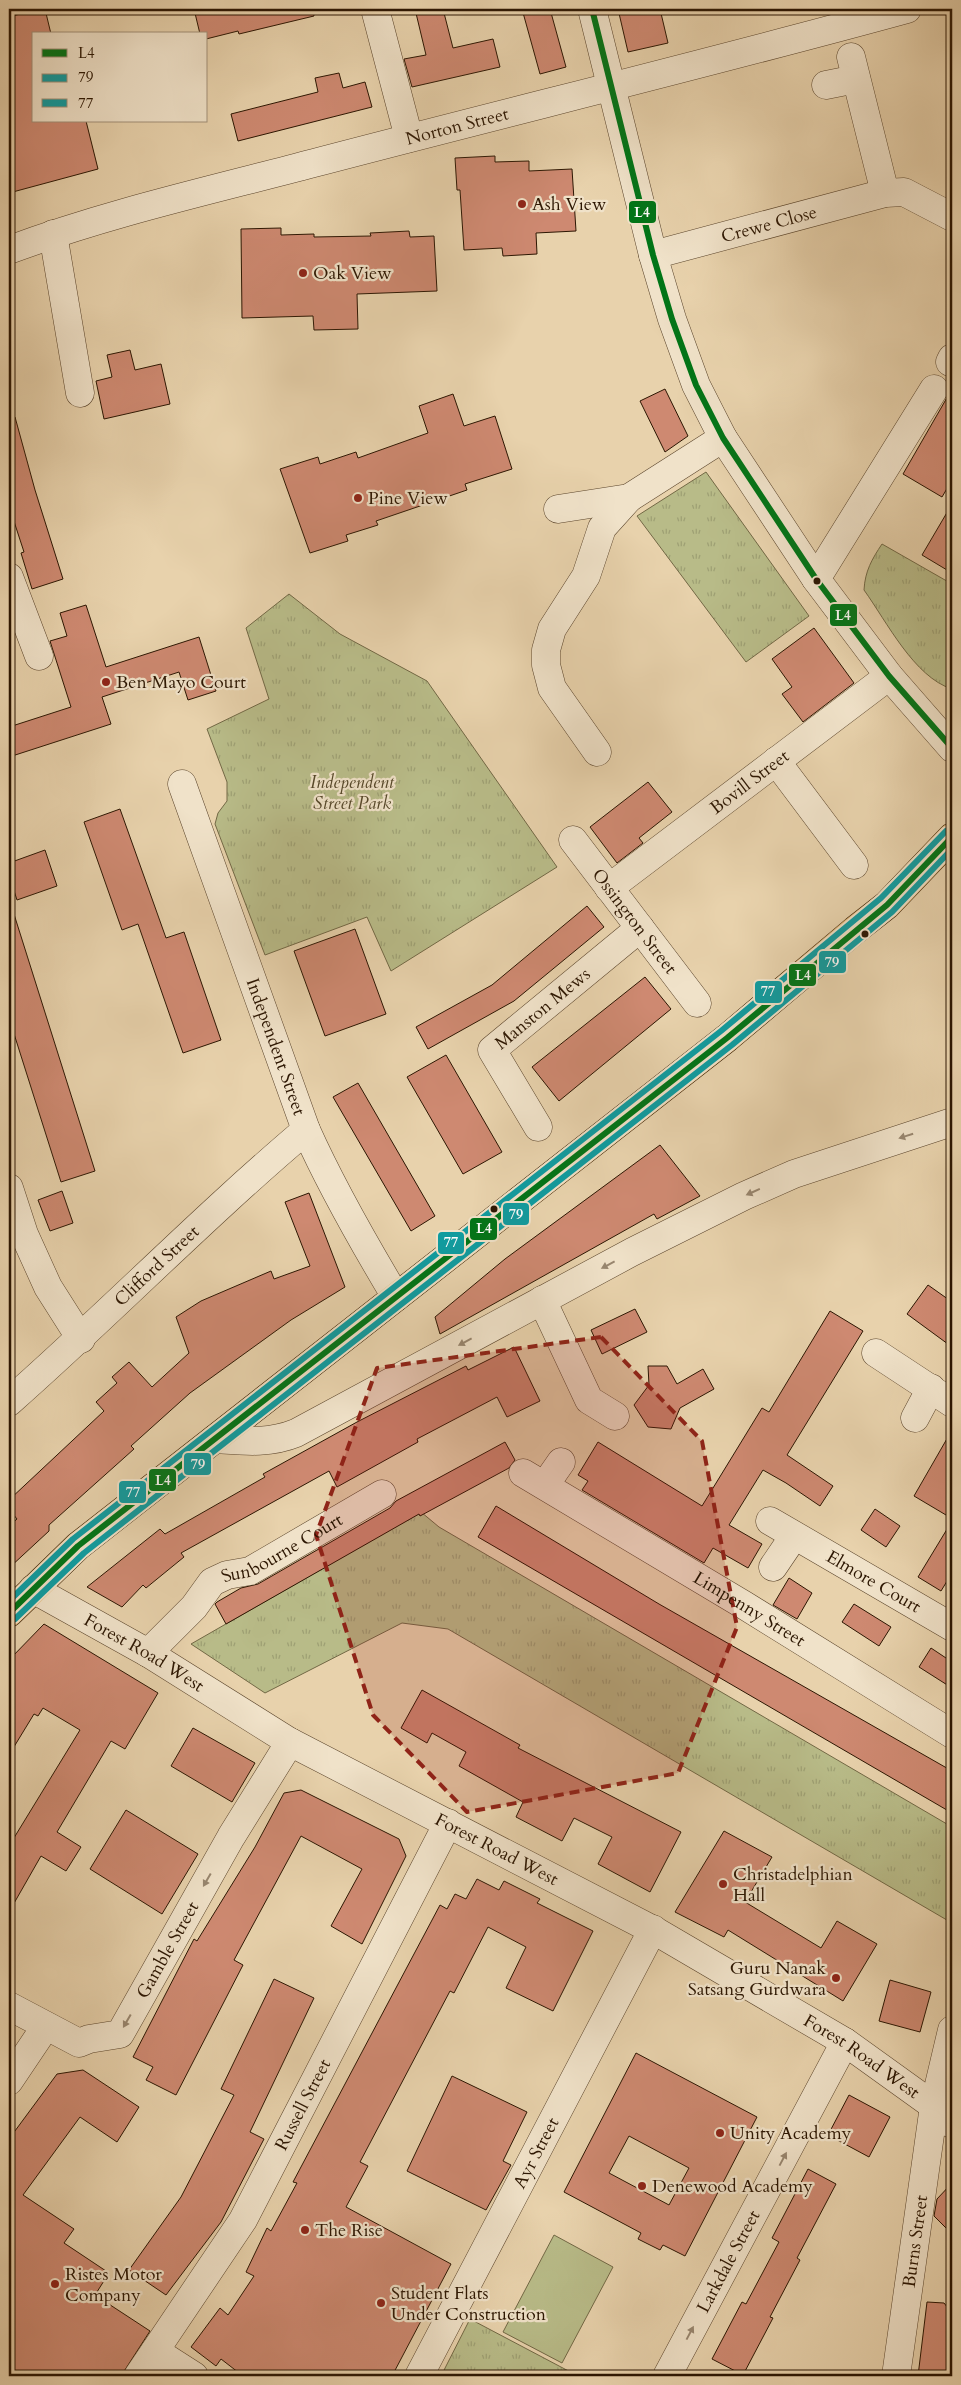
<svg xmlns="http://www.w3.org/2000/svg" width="961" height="2385" font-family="Cardo,serif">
<defs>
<pattern id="grass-tufts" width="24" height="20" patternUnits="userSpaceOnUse" patternTransform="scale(1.25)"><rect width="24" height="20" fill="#b8bb88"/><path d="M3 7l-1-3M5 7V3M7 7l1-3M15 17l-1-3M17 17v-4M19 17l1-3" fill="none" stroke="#9ea074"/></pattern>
</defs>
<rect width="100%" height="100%" fill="#e8d2ac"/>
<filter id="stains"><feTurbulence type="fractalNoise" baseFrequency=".004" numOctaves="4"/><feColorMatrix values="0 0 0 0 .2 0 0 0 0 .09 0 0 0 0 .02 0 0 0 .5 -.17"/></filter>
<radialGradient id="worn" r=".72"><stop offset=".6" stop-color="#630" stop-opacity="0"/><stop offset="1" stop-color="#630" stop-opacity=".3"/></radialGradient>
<path fill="url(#grass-tufts)" stroke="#726845" d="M706,472L809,616L746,662L637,516Z
M882,544L952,584V689C914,677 887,622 864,590C865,571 872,559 882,544Z
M289,594L340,634L427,681L557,867L391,971L367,917L265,955L215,824L218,813L227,801V782L207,729L269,699L246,628Z
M421,1512L439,1527L952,1827V1923L448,1629L402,1623L265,1693L191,1644Z
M470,2319L578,2376H441Z"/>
<path fill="#b8bb88" stroke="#726845" d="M554,2235L613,2267L562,2363L503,2332Z"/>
<path fill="#ce8971" stroke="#2c1602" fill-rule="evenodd" d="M38,9H45L51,34H34V121H86L98,169L9,193V17Z
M194,9H313L314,16L239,34L238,31L206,39V34H200Z
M415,9H443L453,48L493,39L500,67L412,87L404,59L426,55Z
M522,9H550L566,67L540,74Z
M618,9H660L668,43L628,52Z
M339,73L343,88L365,82L372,107L238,141L231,114L318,92L315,78Z
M495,156V162L529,161V171L572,169L576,231L536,233L537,254L503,256L502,248L464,250L460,190H457L455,158Z
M281,228V235L314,234V237L371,236L370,233L409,231L410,237L434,236L437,291L357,294L358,329L314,330L313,316L242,318L241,229Z
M130,350L135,370L161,364L170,404L104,419L96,381L112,377L107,355Z
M665,389L688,436L665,452L640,401Z
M952,389V480L942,497L903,474Z
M453,394L464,426L495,416L512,469L465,484L467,490L376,521L378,525L346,535L348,541L310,553L280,469L318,457L320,464L356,452L358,458L428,433L419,406Z
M15,417L35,490L63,579L32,589L21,553L24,552L9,506V418Z
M952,504V573L922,555Z
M86,605L106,667L199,637L216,691L188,700L179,672L102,697L111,724L9,757V727L71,707L50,641L67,636L60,613Z
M814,628L854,683L803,722L782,694L792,687L772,659Z
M648,782L672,812L639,838L643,843L617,863L590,827Z
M120,809L166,938L184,932L221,1040L183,1053L138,924L122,930L84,822Z
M45,850L57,886L17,900L9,875V863Z
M587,906L604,927L514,1001L428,1049L416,1027L492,985Z
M13,911L95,1171L61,1182L9,1018V912Z
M355,929L386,1014L325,1036L294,951Z
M645,977L671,1009L559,1101L532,1067Z
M446,1055L502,1152L463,1174L407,1077Z
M358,1083L435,1216L411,1231L333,1097Z
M660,1145L700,1196L657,1219L654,1214L440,1334L435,1317L505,1259Z
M62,1191L73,1223L50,1231L38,1200Z
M309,1193L345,1287L291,1320L190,1393L131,1446L134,1449L49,1525V1531L9,1568V1526L17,1519L9,1509V1500L104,1411L96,1402L117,1383L112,1377L129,1362L152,1387L189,1353L176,1317L201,1301L271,1271L274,1279L310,1266L285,1202Z
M928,1285L952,1302V1347L907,1314Z
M635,1309L647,1332L602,1354L591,1330Z
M830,1311L863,1331L787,1455L833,1486L820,1506L786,1483L763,1470L729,1525L762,1544L748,1568L713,1548L704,1563L582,1490L588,1481L578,1475L598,1442L702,1506L762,1408L769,1412Z
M514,1347L540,1401L507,1417L497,1397L417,1439L418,1442L337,1487L329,1471L181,1553L184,1557L146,1588L143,1585L122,1607L87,1587L160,1529L165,1534L265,1477L263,1474L357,1422L466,1366L468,1370Z
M648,1366H667L677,1384L703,1369L714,1389L680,1408L671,1429L648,1427L634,1405L649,1385Z
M952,1430V1504L946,1515L914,1496Z
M505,1442L515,1460L509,1468L420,1516L419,1514L226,1624L215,1604L217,1602L241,1588L258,1584L390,1508L396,1501Z
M496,1506L659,1604L952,1771V1813L478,1537Z
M875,1509L900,1526L886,1547L861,1530Z
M952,1521V1573L941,1591L918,1577Z
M789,1578L812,1593L797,1619L773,1605Z
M854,1604L891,1627L879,1646L842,1622Z
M44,1624L158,1693L125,1749L111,1741L57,1832L81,1847L66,1871L41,1856L9,1912V1846L80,1730L43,1708L38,1716L34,1714L9,1755V1660Z
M931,1648L952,1662V1688L919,1667Z
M422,1690L520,1745L518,1748L681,1832L650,1892L598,1864L612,1837L574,1818L562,1841L516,1817L523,1802L459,1766L466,1752L432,1733L427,1743L401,1728Z
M193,1728L255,1763L232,1802L171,1766Z
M301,1790L399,1839L406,1856L362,1944L331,1926L362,1869L301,1836L234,1960L243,1965L176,2095L146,2080L153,2067L133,2057L194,1939L197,1941L255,1847L284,1793Z
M126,1810L198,1854L162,1914L90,1869Z
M724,1831L772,1857L745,1902L821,1948L837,1921L877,1944L843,2001L728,1930L724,1937L675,1912Z
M477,1879L499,1890L504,1881L540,1899L537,1903L593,1931L553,2011L506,1988L526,1947L488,1927L454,1993L450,1991L360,2162L368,2166L346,2207L451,2264L392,2376H243L221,2359L216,2366L191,2347L220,2308L228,2315L254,2276L246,2272L267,2228L271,2231L297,2183L293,2182L440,1905L447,1909L455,1894L466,1899Z
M274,1979L314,1998L250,2132L264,2139L221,2222L166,2295L129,2270L181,2197L234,2095L221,2089Z
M890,1980L931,1992L920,2032L879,2021Z
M636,2053L757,2117L685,2256L663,2245L660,2250L638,2239L641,2233L564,2192ZM629,2136L689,2168L669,2205L609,2173Z
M83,2070L139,2107L117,2142L80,2117L23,2195L74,2229L64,2243L109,2273L95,2295L150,2331L121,2376H9V2139L57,2074Z
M452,2076L527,2112L503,2161L511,2165L486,2210L407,2171Z
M849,2095L890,2117L869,2157L828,2135Z
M808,2169L836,2184L797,2258L800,2260L770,2317L773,2318L743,2375L712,2359L742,2302L746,2304L779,2242L772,2238Z
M952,2183V2234L934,2216L937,2199Z
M927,2302L944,2303L952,2313V2376H918Z"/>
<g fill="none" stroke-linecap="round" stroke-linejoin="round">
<defs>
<g id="minor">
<path d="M375,9L409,138"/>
<path d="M592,9L653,255L672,319L696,385L723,438L816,579L889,676L952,748"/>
<path d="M851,57L885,193"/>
<path d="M826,85L856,79"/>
<path d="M53,234L80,393"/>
<path id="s1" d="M9,250C108,213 212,190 314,163C512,111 710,63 907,9"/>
<path id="s2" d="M653,255L885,193L904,192L952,217"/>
<path d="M950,362L952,358"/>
<path d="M558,509L629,498L723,438"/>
<path d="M9,577L39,656"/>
<path d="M816,579L934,389"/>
<path d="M597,752L552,688L546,665V650L552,629L586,576L602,528L629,498"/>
<path d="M776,761L854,865"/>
<path id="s3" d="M182,784L306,1130C332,1188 363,1242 396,1297"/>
<path id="s4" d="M573,840L697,1003"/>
<path id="s5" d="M609,888L889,676"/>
<path id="s6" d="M538,1127L492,1050L640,928"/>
<path d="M9,1188L24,1234L48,1287L81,1339"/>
<path d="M542,1300L589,1400L615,1416"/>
<path d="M876,1353L952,1403"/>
<path id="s7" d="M9,1402C110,1313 203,1217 306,1130"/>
<path d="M915,1418L931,1388"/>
<path d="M215,1439C244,1441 269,1444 296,1433L632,1252L744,1196L794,1174L952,1122"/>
<path id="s8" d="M523,1473L744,1605L952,1734"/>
<path d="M545,1485L561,1462"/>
<path id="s9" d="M770,1521L952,1627"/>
<path d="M773,1567L794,1536"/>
<path id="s10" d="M33,1589L148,1653L290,1742L657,1932L845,2042L934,2106L952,2124"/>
<path id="s11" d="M148,1653L194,1607L212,1582L227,1575L250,1571L382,1494"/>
<path id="s12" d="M9,2006L79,2043L89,2039L120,2034L231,1837L290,1742"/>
<path d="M9,2081L46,2026"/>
<path d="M155,2351L194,2376"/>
<path id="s13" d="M138,2376L243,2220L448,1823"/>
<path id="s14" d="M419,2376L653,1929"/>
<path id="s15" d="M667,2376L845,2042"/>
<path id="s16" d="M896,2376L934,2106L952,2030"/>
</g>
<path id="major" d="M9,1613L78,1546L727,1038L855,930L887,905L952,837"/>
</defs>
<use href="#minor" stroke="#5b452c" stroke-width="29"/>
<use href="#major" stroke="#2c1602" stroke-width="29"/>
<use href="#minor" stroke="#f0e2c9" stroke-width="28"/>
<use href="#major" stroke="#e4b976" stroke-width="28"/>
<defs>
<path id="bus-1" d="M592,9L653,255L672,319L696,385L723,438L816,579L889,676L952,748
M9,1613L78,1546L727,1038L887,905L952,837"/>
<path id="bus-2" d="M15,1619L84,1553L732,1045L892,912L952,849"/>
<path id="bus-3" d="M9,1601L73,1539L721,1031L881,898L946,831"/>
</defs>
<use href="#bus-1" stroke="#f0e2c9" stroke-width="10"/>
<use href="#bus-2" stroke="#f0e2c9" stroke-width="10"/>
<use href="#bus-3" stroke="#f0e2c9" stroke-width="10"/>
<use href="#bus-1" stroke="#007517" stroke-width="6"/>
<use href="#bus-2" stroke="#0f9ca0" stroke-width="6"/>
<use href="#bus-3" stroke="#0f9ca0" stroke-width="6"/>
</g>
<defs><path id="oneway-solid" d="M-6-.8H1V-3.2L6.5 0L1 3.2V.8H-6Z" transform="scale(1.25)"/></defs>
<g fill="#98866f">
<use href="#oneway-solid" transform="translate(906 1136) rotate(163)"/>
<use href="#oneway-solid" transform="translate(753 1192) rotate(156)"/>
<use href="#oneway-solid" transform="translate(608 1265) rotate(152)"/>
<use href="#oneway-solid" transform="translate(465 1342) rotate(152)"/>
<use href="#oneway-solid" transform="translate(207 1880) rotate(120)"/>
<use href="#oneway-solid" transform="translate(127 2021) rotate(120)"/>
<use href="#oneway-solid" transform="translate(783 2159) rotate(-62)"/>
<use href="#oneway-solid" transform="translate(690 2333) rotate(-62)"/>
</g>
<path fill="#8f2418" fill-opacity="0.2" stroke="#8f2418" stroke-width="4" stroke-dasharray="10 6" stroke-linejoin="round" d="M601,1337L702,1441L737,1627L678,1773L467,1812L373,1715L316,1535L377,1368Z"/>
<g fill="#8f2418" stroke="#f0e2c9" stroke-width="2">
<circle cx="522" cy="204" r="5"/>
<circle cx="303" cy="273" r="5"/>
<circle cx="358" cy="498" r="5"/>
<circle cx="106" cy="682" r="5"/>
<circle cx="723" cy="1884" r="5"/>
<circle cx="836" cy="1978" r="5"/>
<circle cx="720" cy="2133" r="5"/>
<circle cx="642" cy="2186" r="5"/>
<circle cx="305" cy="2230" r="5"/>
<circle cx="55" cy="2284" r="5"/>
<circle cx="381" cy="2303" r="5"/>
</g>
<g fill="#2c1602" stroke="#f0e2c9" stroke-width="2">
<circle cx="817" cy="581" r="4.5"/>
<circle cx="865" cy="934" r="4.5"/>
<circle cx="494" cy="1209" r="4.5"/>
</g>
<g text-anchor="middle" stroke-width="4.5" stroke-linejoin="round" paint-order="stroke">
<g font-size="18" fill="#2c1602" stroke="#f0e2c9">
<text dy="6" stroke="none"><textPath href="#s1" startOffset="465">Norton Street</textPath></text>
<text dy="6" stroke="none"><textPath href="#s2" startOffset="120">Crewe Close</textPath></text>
<text dy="6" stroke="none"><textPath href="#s5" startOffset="176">Bovill Street</textPath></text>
<text dy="6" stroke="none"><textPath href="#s4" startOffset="102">Ossington Street</textPath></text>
<text dy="6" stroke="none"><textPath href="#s6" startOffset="155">Manston Mews</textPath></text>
<text dy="6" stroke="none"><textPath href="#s3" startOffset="279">Independent Street</textPath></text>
<text dy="6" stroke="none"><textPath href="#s7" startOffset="201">Clifford Street</textPath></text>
<text dy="6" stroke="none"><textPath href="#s11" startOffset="174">Sunbourne Court</textPath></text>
<text dy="6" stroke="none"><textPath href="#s9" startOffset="120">Elmore Court</textPath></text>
<text dy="6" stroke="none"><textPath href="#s8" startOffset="264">Limpenny Street</textPath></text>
<text dy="6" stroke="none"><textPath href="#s10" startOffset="128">Forest Road West</textPath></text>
<text dy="6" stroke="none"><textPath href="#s10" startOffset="532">Forest Road West</textPath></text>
<text dy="6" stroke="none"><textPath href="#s12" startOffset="218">Gamble Street</textPath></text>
<text dy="6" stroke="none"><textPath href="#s10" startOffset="952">Forest Road West</textPath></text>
<text dy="6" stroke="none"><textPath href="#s13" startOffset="318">Russell Street</textPath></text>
<text dy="6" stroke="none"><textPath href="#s14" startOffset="252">Ayr Street</textPath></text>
<text dy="6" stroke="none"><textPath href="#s16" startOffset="136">Burns Street</textPath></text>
<text dy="6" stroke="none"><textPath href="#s15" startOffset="130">Larkdale Street</textPath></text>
</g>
<g font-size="18" fill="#2c1602" stroke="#f0e2c9" text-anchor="start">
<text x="532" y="210">Ash View</text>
<text x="313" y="279">Oak View</text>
<text x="368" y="504">Pine View</text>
<text x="116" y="688">Ben Mayo Court</text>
<text x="733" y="1880">Christadelphian<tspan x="733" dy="21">Hall</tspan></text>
<text x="826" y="1974" text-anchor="end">Guru Nanak<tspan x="826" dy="21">Satsang Gurdwara</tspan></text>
<text x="730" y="2139">Unity Academy</text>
<text x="652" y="2192">Denewood Academy</text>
<text x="315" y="2236">The Rise</text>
<text x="65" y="2280">Ristes Motor<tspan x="65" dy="21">Company</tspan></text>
<text x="391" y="2299">Student Flats<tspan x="391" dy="21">Under Construction</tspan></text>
</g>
<g font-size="18" font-style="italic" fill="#56482a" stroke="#f0e2c9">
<text x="352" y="788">Independent<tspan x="352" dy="21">Street Park</tspan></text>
</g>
</g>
<g stroke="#f0e2c9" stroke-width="2">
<rect x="628" y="200" width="29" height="24" rx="5" fill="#007517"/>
<rect x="829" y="603" width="29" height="24" rx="5" fill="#007517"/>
<rect x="818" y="950" width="29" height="24" rx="5" fill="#0f9ca0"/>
<rect x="788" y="963" width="29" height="24" rx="5" fill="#007517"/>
<rect x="754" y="980" width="29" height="24" rx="5" fill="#0f9ca0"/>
<rect x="502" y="1202" width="28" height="24" rx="5" fill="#0f9ca0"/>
<rect x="469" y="1217" width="29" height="24" rx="5" fill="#007517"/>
<rect x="437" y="1231" width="28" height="24" rx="5" fill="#0f9ca0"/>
<rect x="183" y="1452" width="29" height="24" rx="5" fill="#0f9ca0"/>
<rect x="148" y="1468" width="29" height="24" rx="5" fill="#007517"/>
<rect x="118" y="1480" width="29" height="24" rx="5" fill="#0f9ca0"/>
</g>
<g font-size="14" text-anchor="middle" font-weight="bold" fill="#fff">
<text x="642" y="217">L4</text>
<text x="843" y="620">L4</text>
<text x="832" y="967">79</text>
<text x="803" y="980">L4</text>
<text x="768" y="996">77</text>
<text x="516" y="1219">79</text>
<text x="484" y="1233">L4</text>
<text x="451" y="1247">77</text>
<text x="198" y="1469">79</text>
<text x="163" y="1485">L4</text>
<text x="133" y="1497">77</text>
</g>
<rect width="961" height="2385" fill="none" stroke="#e8d2ac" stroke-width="30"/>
<rect x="10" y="10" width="941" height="2365" fill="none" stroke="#2c1602" stroke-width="2.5"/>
<rect x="15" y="15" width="931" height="2355" fill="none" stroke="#2c1602"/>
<rect x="32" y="32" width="175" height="90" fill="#f0e2c9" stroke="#a29079"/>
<rect x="42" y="49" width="25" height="8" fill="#007517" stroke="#a29079"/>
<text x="78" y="58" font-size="15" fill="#2c1602">L4</text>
<rect x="42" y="74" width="25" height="8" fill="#0f9ca0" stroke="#a29079"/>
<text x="78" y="82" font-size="15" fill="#2c1602">79</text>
<rect x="42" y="99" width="25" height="8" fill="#0f9ca0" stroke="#a29079"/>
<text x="78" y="108" font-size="15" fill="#2c1602">77</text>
<rect width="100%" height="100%" filter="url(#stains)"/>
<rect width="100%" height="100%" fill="url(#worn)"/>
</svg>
